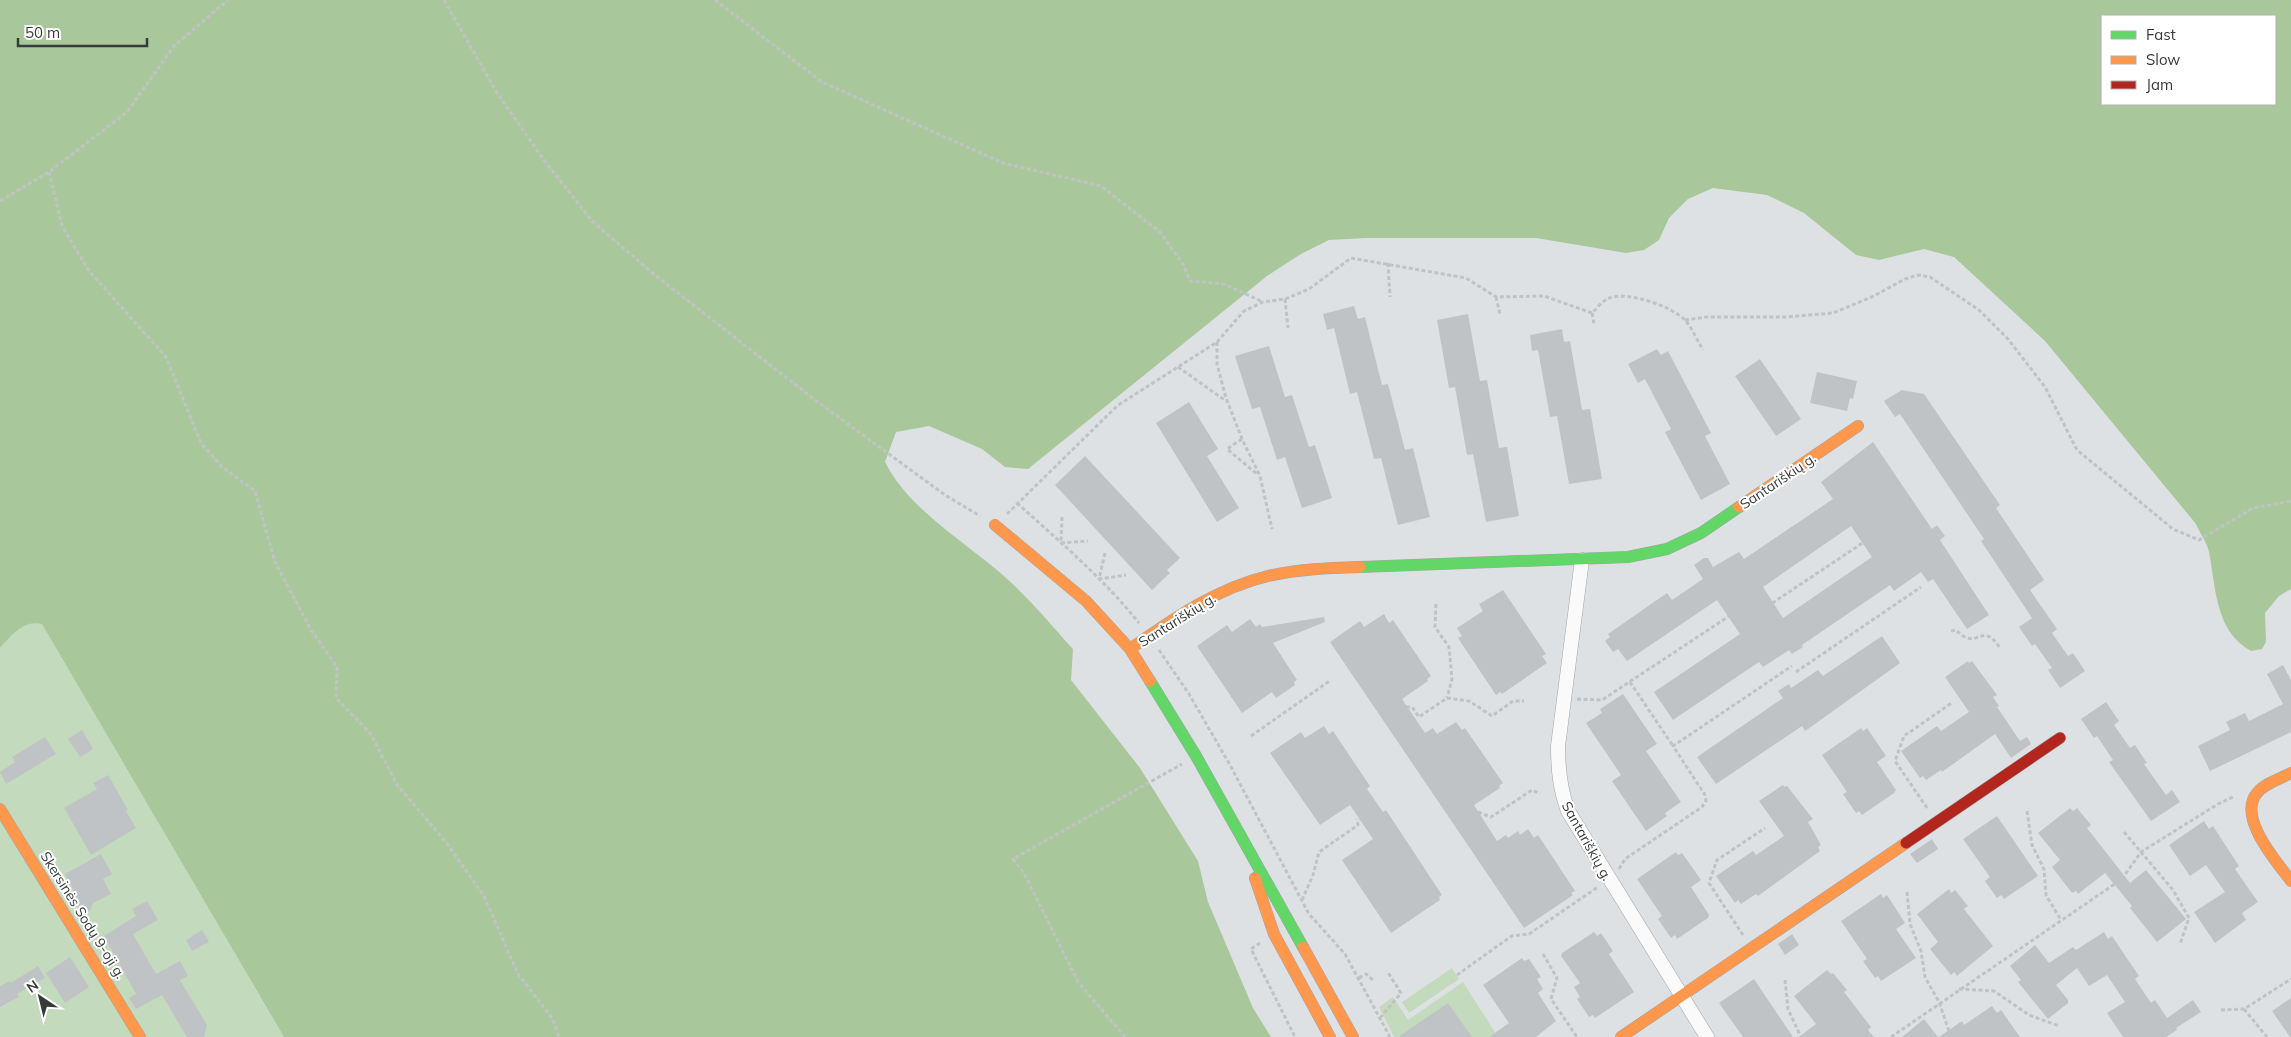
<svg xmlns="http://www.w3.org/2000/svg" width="2291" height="1037" font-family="Mulish,sans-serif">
<rect width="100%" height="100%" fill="#dee1e3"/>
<path fill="#c4dabd" d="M31,622L42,623L284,1037H0V648L20,627Z
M1452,968L1459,979L1409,1013L1402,1002Z
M1463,982L1498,1037H1394L1379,1007L1393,997L1408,1020Z"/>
<path fill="#a8c89b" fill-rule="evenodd" d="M0,0H2291V589L2279,596L2265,613L2266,642L2262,649L2251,651C2215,631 2216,588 2209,552C2207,543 2200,533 2196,524L2045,341L1954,257L1924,249L1879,260L1856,255L1804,213L1767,195L1713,188L1688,199L1669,218L1659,240L1644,250L1626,253L1536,238H1366L1329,240L1301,254L1267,276L1028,469L1005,467L982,449L929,426L896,432L885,462C909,510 966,542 1005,577C1030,599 1051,625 1073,649L1071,680L1140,768L1198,861L1208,902L1253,1008L1271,1037H284L42,624C22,620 13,635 0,648ZM2102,16H2275V104H2102Z"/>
<path fill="#c0c3c5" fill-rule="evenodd" d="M1354,306L1358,319L1365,317L1382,385L1388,384L1405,450L1413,448L1430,517L1398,525L1381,458L1374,459L1357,392L1350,394L1334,328L1327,330L1323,314Z
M1468,314L1480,381L1487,380L1499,448L1507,447L1519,516L1486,522L1473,454L1467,455L1455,387L1449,388L1437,320Z
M1562,329L1564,342L1570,341L1582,410L1590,409L1602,479L1569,484L1557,416L1550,417L1538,350L1532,351L1530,335Z
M1269,346L1285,397L1292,395L1309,447L1315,445L1332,498L1302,508L1285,457L1277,460L1260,407L1252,409L1235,356Z
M1657,349L1661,355L1668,351L1711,433L1705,436L1730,484L1701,500L1665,432L1671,429L1645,379L1638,383L1628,364Z
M1760,359L1801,419L1776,436L1735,376Z
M1817,372L1857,381L1853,399L1850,398L1847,411L1810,403Z
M1902,390L1924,394L2000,505L1996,508L2044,580L2030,590L2057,629L2052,633L2068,656L2073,653L2085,671L2060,688L2048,670L2052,668L2035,644L2032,646L2019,627L2032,618L1981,541L1984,539L1900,414L1895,417L1884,401Z
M1189,402L1218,449L1207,456L1239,508L1217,522L1156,423Z
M1873,442L1932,529L1937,525L1945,536L1940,540L1989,615L1967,629L1933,579L1928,582L1921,572L1894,591L1890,585L1802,645L1803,647L1792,654L1789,650L1763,667L1759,662L1673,720L1654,692L1740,634L1717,600L1627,661L1618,649L1613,652L1605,641L1610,637L1608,634L1667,593L1672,600L1703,579L1694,565L1704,558H1708L1713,567L1739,552L1744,559L1833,499L1821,482ZM1851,526L1872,557L1783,618L1763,587Z
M1085,456L1180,558L1167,570L1170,573L1152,590L1055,485Z
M1503,590L1546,654L1542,656L1547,663L1502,694L1500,692L1496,695L1458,638L1462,636L1457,628L1483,611L1479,604Z
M1384,614L1389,623L1393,620L1431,676L1427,679L1428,681L1402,699L1425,733L1433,728L1437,734L1456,722L1462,730L1465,728L1503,783L1499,786L1500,788L1474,805L1497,841L1506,835L1508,838L1518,831L1520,835L1528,829L1534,838L1538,835L1575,891L1571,893L1573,895L1524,928L1330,642L1360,621L1364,627Z
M1324,617L1325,622L1273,643L1297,680L1294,682L1295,685L1276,698L1272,692L1242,713L1197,646L1227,625L1232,632L1250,619L1256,627L1260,624L1262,627Z
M1882,636L1900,663L1808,729L1805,731L1802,726L1716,784L1697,757L1783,698L1778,691L1789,684L1791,688L1818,670L1823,676Z
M1968,661L1969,663L1972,661L1997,695L1993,697L1999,706L1997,707L2020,741L2027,737L2031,744L2011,758L1995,734L1942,772L1941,770L1926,780L1923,776L1920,778L1901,751L1937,726L1941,731L1969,712L1945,677Z
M2283,665L2291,680V732L2210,771L2198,746L2230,730L2226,722L2245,713L2249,721L2283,704L2267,674Z
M1623,694L1657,744L1646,751L1681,802L1665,813L1667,816L1646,831L1612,781L1621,775L1586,723L1602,713L1600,709Z
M2106,702L2119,721L2114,725L2130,748L2135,745L2147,763L2144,764L2166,795L2172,790L2180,802L2151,821L2109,762L2113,760L2097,736L2094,738L2081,719Z
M1324,726L1329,734L1333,731L1370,786L1367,789L1383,812L1386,810L1442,895L1439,897L1440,900L1391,933L1342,860L1373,839L1350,805L1320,825L1270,753L1301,732L1305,738Z
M1861,728L1863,731L1867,728L1886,756L1877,762L1896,790L1894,793L1862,815L1859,811L1856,813L1843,794L1847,792L1822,755Z
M82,730L93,749L80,757L68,739Z
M45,737L56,754L6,784L0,772L15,762L12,757Z
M108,775L128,810L126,811L136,828L91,855L64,808L97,789L93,783Z
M1783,785L1784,787L1787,786L1813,819L1808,822L1821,845L1818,847L1820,851L1758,896L1756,894L1741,904L1738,900L1735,903L1716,876L1753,851L1756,855L1784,836L1759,801Z
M2070,808L2073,811L2077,808L2091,825L2087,828L2130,883L2146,870L2186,919L2157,942L2130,908L2132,906L2105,873L2078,894L2076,891L2072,893L2052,867L2060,860L2038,833Z
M1997,816L2038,876L2004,899L2001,895L1997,898L1985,881L1990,877L1963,839Z
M2204,821L2209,829L2213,826L2239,866L2235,869L2258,902L2242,913L2246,920L2215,943L2194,912L2225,892L2206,865L2190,876L2169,845Z
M1932,839L1938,849L1917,863L1910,854Z
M1676,852L1678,855L1682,853L1701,880L1691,887L1709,915L1708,918L1677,939L1675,935L1671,938L1658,919L1662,916L1637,879Z
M101,854L112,874L103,879L111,894L93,903L90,911L84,914L78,910L79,901L65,874Z
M1949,889L1951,893L1955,890L1968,906L1964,909L1993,946L1957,976L1954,972L1951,975L1930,949L1938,942L1917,914Z
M1881,894L1883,898L1887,895L1905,923L1896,929L1916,958L1881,981L1878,976L1875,978L1863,961L1867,959L1841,921Z
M147,901L158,920L133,934L156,974L180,961L188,976L180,980L207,1025L204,1037H187L162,995L136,1009L129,998L136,994L104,936L136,916L132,909Z
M202,930L209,942L192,951L186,940Z
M1594,932L1597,936L1601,933L1613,951L1609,954L1634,992L1595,1018L1593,1015L1589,1017L1577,999L1580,997L1574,987L1580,983L1561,956L1562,953Z
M2104,932L2108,939L2112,936L2139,976L2135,979L2151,1003L2155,1000L2167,1018L2193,1000L2201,1012L2176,1028L2177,1030L2166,1037H2123L2107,1013L2125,1002L2107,975L2089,986L2077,968L2056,985L2068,1000V1003L2048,1019L2018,982L2021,980L2010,966L2035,945L2049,963L2073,947L2076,950Z
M1792,934L1799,945L1785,955L1778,944Z
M70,957L89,987L65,1003L46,973Z
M1522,958L1524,961L1529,959L1541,977L1537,979L1543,989L1538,993L1556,1021L1536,1037H1489L1509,1023L1483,985Z
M38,966L45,978L17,994L19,997L0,1007V986L10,981L11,983Z
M1827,970L1831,974L1833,973L1847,990L1844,992L1871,1027L1868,1030L1874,1037H1799L1816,1024L1794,996Z
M1754,979L1793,1037H1743L1719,1003Z
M2291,998V1037H2290L2272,1011Z
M1448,1003L1472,1037H1398Z
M1992,1006L1997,1013L2001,1010L2020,1037H1939L1962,1021L1964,1025Z
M1924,1019L1938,1037H1902Z"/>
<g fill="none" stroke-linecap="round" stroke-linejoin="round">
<defs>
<path id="street" d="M1582,560L1558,746C1558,770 1560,789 1568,811L1707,1037"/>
<path id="fast" d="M1360,567L1628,557L1667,549L1701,533L1739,507
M1150,681L1196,756L1303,947"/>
<path id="slow" d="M1739,507L1858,426
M995,525L1086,601L1130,649L1150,681
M1130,649C1173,619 1217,588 1268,576C1299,569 1329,568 1360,567
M2291,773C2280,779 2265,783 2257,793C2237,817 2276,861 2291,881
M0,809L140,1037
M1255,878L1274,934L1330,1037
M1303,947L1353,1037
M1621,1037L1906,843"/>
<path id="jam" d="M1906,843L2060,738"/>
</defs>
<use href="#street" stroke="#a2a4a6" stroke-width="15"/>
<use href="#fast" stroke="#a2a4a6" stroke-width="12"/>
<use href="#slow" stroke="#a2a4a6" stroke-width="12"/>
<use href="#jam" stroke="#a2a4a6" stroke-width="12"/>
<path stroke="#c1c2c3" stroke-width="3" stroke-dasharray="4 2.5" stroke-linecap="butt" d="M444,0L497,93L544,160L592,221L655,275L811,397L945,495L980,516
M715,0L822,82L1003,163L1101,186L1160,232L1183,264L1190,281L1224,284L1263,302
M49,172L62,226L89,271L166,357L201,443L222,467L255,491L275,562L311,630L337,667L336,698L370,733L398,786L446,842L484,896L518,974L552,1018L559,1037
M0,201L49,172L127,112L174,46L228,0
M1388,263L1390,297
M1496,297L1500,314
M1285,299L1288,328
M1592,313L1594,324
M1685,320L1707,317H1786L1833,313L1874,296L1905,279L1918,275L1930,277L1979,310L2008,339L2045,387L2077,450L2173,529L2199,540L2253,508L2291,501
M1217,342V364L1226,398L1242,439L1260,476L1272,529
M1178,367L1226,401
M1242,439L1227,449L1257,474
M1017,503C1059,541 1103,578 1139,623
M1007,514L1117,406L1217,342L1244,311L1263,302L1285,299L1309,289L1351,258L1466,278L1496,297L1544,296L1592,313C1597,308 1603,300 1609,298C1628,291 1671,306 1685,320C1692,328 1697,340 1703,350
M1062,517L1061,543L1088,541
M1105,553L1099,579L1126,575
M1436,604L1435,627L1449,647L1452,679L1447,698
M1756,614L1882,530
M1951,631L1956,630C1978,653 1981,619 2000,648
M1159,650L1189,694L1230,765L1309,914L1345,954L1390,1037
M1796,672L1921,587
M1630,682L1673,746
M1577,699L1602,700L1749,603
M1406,707H1412L1419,717L1447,698L1469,701L1492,716L1513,701H1524
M1251,736L1331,680
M1927,808L1895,761L1904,736L1953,702
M2027,811L2032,845L2044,869L2046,895L2061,920
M1478,812L1491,817L1532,790L1540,794
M2124,832L2173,890L2189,918L2180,944
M1619,869L1625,859L1702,807L1706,801L1705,795L1673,746L1792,666
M1907,892L1910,924L1921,951L1925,977L1939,1002L1951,1037
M1302,900L1313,875L1319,852L1358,825L1357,819
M1743,935L1709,883L1717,860L1765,828
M1260,943L1251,949L1295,1037
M1543,954L1557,978L1551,999L1577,1037
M1457,975L1503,942L1512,936L1529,934L1598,887
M1359,978L1366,974L1373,980
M1785,980L1788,1009L1801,1037
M1959,989L1994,991L2029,1015L2059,1026
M2244,1009L2267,1037
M2221,1010L2244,1009L2291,979
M1380,1018L1401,993L1387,971
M1125,1037L1078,982L1025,875L1013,859L1182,764
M1891,1037L2122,879L2141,852L2218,804L2235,796"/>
<use href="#street" stroke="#fafafb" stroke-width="14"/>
<use href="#fast" stroke="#63d668" stroke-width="11"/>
<use href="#slow" stroke="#ff974d" stroke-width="11"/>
<use href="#jam" stroke="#b3261e" stroke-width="11"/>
</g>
<g text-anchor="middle" stroke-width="4" stroke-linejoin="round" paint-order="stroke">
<g font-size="14" fill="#373a3b" stroke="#fff">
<text transform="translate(1778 481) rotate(-34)" y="5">Santariškių g.</text>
<text transform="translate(1177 620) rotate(-32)" y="5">Santariškių g.</text>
<text transform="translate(1587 841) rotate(61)" y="5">Santariškių g.</text>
<text transform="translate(83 915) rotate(58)" y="5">Skersinės Sodų 9-oji g.</text>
</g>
</g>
<rect x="2101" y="15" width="175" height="90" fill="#ffffff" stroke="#afb0b1"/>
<rect x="2111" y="31" width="25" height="8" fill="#63d668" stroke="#afb0b1"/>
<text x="2146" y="40" font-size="15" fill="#373a3b">Fast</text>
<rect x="2111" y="56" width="25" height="8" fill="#ff974d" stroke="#afb0b1"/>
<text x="2146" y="65" font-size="15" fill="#373a3b">Slow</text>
<rect x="2111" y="81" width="25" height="8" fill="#b3261e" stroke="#afb0b1"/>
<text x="2146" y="90" font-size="15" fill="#373a3b">Jam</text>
<g transform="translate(40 997) rotate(325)" stroke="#ffffff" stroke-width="4" paint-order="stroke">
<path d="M0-4L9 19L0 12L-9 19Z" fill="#373a3b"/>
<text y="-8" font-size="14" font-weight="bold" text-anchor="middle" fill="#373a3b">N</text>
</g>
<path d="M18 38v8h129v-8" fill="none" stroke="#373a3b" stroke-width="2.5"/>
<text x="25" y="38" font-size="15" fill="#373a3b" stroke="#ffffff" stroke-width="4" paint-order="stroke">50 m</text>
</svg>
